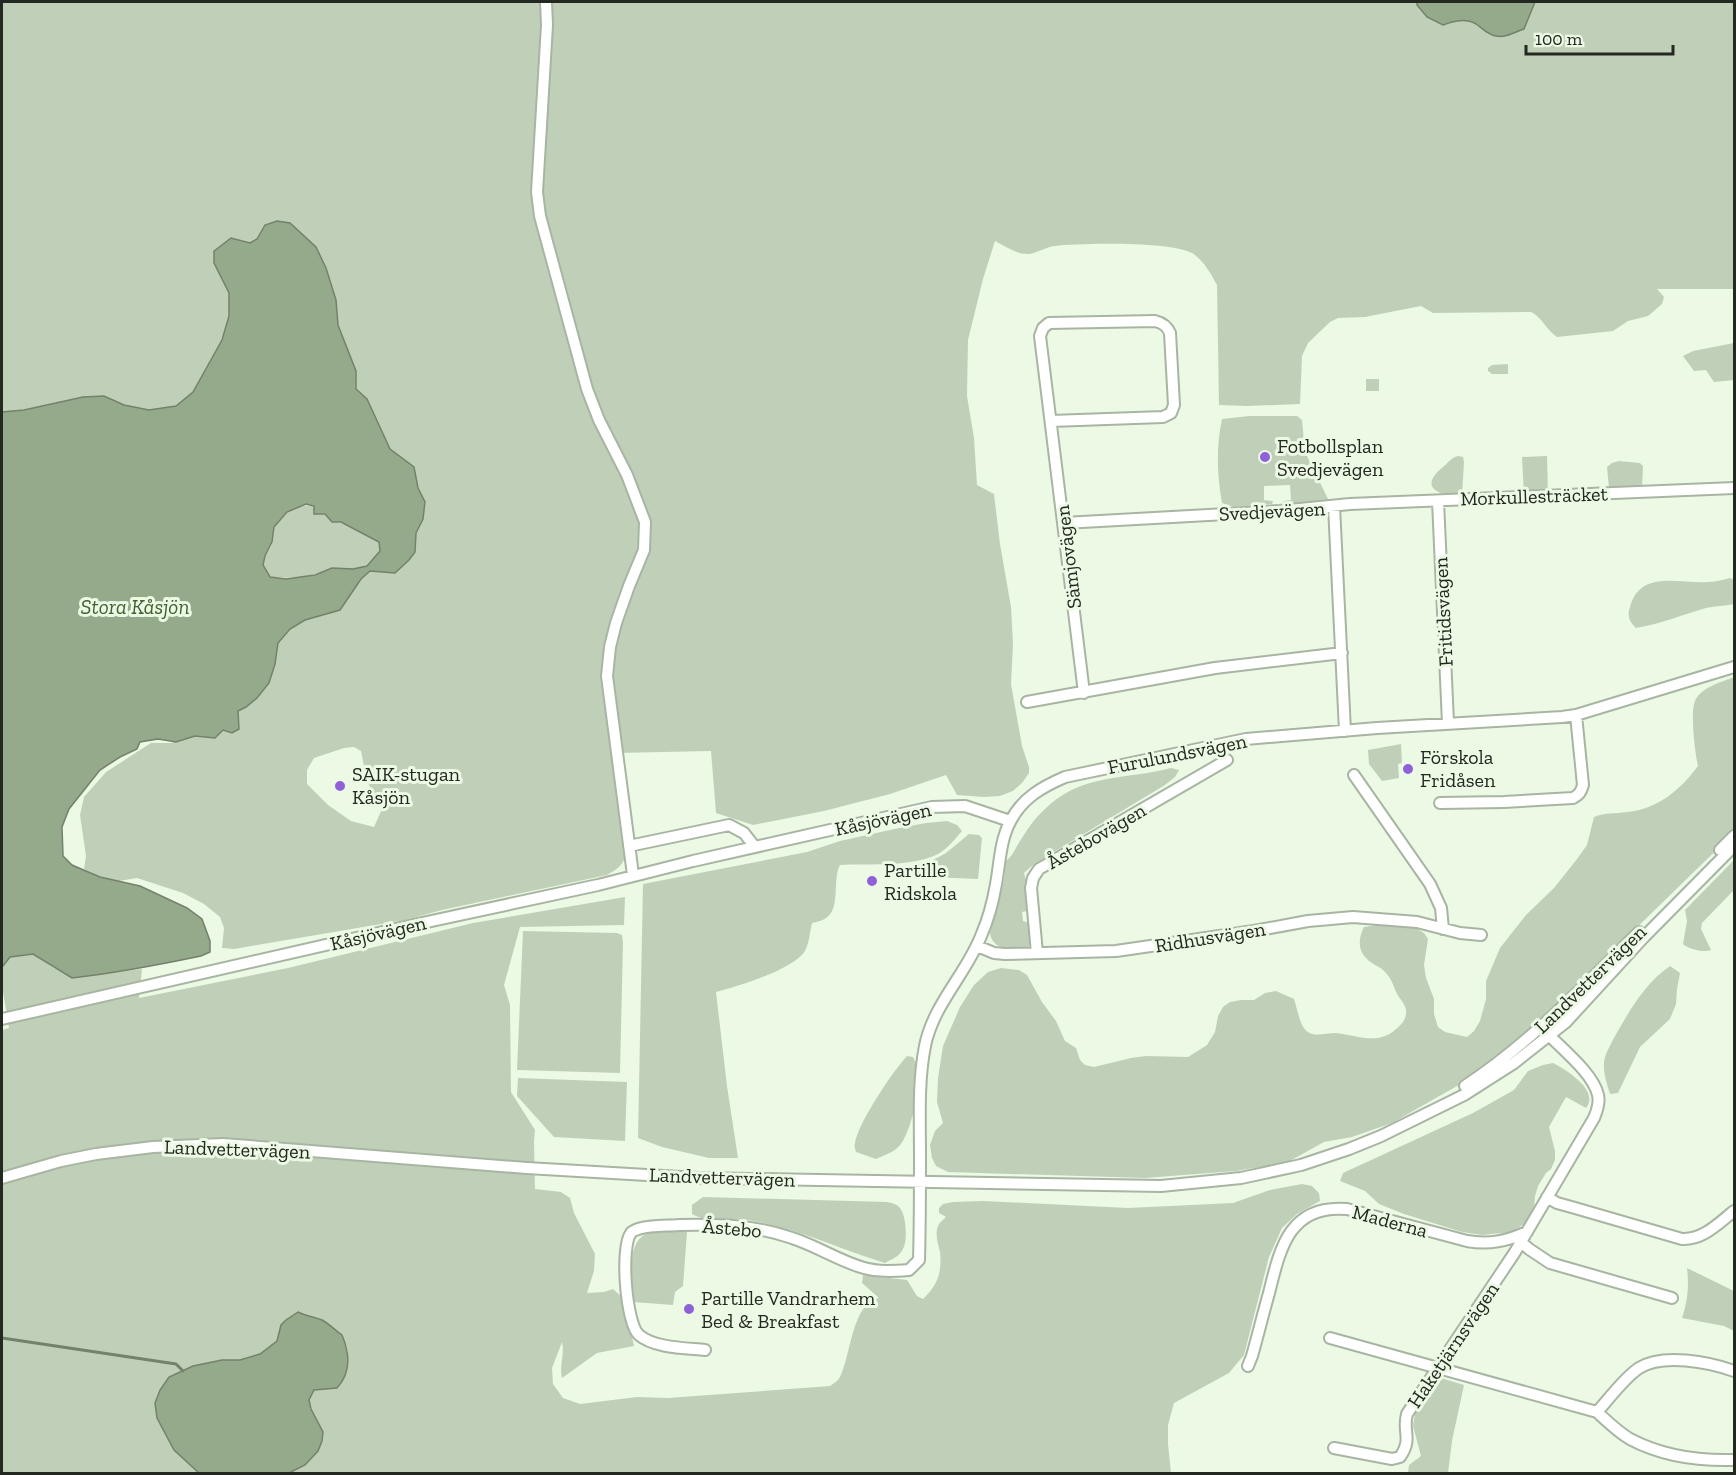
<svg xmlns="http://www.w3.org/2000/svg" width="1736" height="1475" font-family="'Zilla Slab',serif">
<rect width="100%" height="100%" fill="#ecf9e5"/>
<path fill="#c0d0b8" fill-rule="evenodd" d="M2,2H1417V5L1443,25C1454,21 1465,18 1476,24C1482,28 1488,35 1496,36C1506,38 1515,32 1524,29L1535,2H1734V289H1657L1664,297L1662,304L1648,316L1628,321L1613,331L1557,337C1546,330 1542,317 1531,312L1433,313L1421,306L1365,317L1338,318L1330,322L1308,343L1302,356L1300,404L1247,406L1219,405L1217,285C1211,274 1205,263 1195,255C1178,241 1080,243 1055,246C1046,247 1037,253 1029,254C1017,255 1005,246 995,241L983,279L968,340L967,396L974,438L977,485L994,494L1000,544L1011,607L1013,644L1011,684L1022,746L1029,767V773L1022,783L1013,791L1000,796L984,797L957,795L946,775L890,794L824,811L753,825L716,813L711,751L616,753L626,854C623,866 617,869 607,875L442,910L405,920L234,949L222,948L224,928L220,917L204,904L183,893L137,878L119,881L100,877L84,869L86,856L80,815L84,797L106,772L151,743H171L195,736L215,738L238,711L246,707L275,664L278,643L290,629L305,620L340,610L361,579L332,568C312,577 293,579 271,577L262,565C264,557 269,552 272,544C274,538 272,531 275,526C280,517 287,512 296,508C313,501 321,509 332,522C349,522 364,533 379,542L380,550L415,552L416,533L423,519L425,502L418,488L414,467L390,449L367,399L356,389V371L338,325L336,300L326,268L316,247L257,239L250,243L231,238L214,263L229,293V316L222,340L193,392L176,406L149,410L124,405L104,396L83,397L24,410L2,412ZM354,747L361,751L367,781L382,809L374,827L351,821L328,805L307,784V770L314,758L344,748Z
M1734,343V380L1714,382L1706,370L1694,371L1683,356L1693,351Z
M1508,364V374H1492L1488,371V368L1492,365Z
M1366,379H1379V391H1366Z
M1249,416H1297L1302,420L1305,452L1330,503L1284,504L1283,501L1291,500L1290,485L1264,486V500L1273,501L1272,504L1234,507L1222,503C1217,474 1216,447 1222,419Z
M1458,456L1463,457L1464,462L1462,495C1440,497 1417,488 1443,467C1449,462 1451,458 1458,456Z
M1547,456L1548,495L1524,496L1522,457Z
M1619,461L1640,463L1643,466L1642,489L1616,490L1609,488L1607,467L1612,463Z
M1730,578L1734,580V604C1725,606 1715,606 1706,608C1682,615 1660,624 1636,628C1629,621 1627,616 1630,607C1640,569 1680,584 1707,582C1715,582 1723,580 1730,578Z
M1734,677V833L1627,937L1560,1005L1480,1073L1392,1123L1352,1137L1324,1142L1288,1162L1236,1171L1145,1178L948,1172L936,1166L932,1158L930,1145L935,1131L943,1123L937,1102L938,1078L943,1046L960,1007L974,985L988,972L1001,968L1019,970L1027,975L1042,1002L1056,1021L1065,1041L1076,1048L1080,1060L1085,1065L1094,1067L1131,1058L1146,1056L1188,1057L1207,1045L1215,1032L1218,1016L1223,1007L1230,1002L1241,1000H1254L1265,993L1276,991L1294,999C1297,1007 1300,1028 1308,1032C1315,1037 1327,1033 1335,1033C1357,1035 1378,1046 1396,1029C1401,1025 1405,1021 1406,1014C1407,1005 1401,1001 1397,994C1393,985 1391,977 1383,970C1380,967 1376,966 1372,963C1358,954 1357,941 1364,927L1384,924L1414,927L1424,933L1428,939L1424,965L1426,978L1434,999V1014L1438,1027L1445,1032L1467,1037L1474,1031L1480,1021L1486,999V981L1500,948L1526,915L1554,888L1577,859L1587,845L1594,817C1605,812 1616,814 1627,812C1658,809 1680,790 1698,766C1695,754 1690,712 1695,701C1701,687 1722,682 1734,677Z
M1401,744L1402,763L1398,764L1399,778L1382,781L1369,764L1368,750Z
M1171,768L1179,770L1175,777L1165,785L1034,864L1024,873L1026,880L1029,908L1027,911L1022,912L1023,921L1030,923C1031,933 1033,942 1026,950C1011,949 993,951 990,933L1004,880L1006,861C1014,855 1016,846 1022,838C1028,828 1036,817 1045,809C1081,773 1126,780 1171,768Z
M947,821L957,825L962,831C955,839 947,849 938,854C909,868 871,863 840,865C832,879 841,909 826,918C822,921 816,922 812,923C810,931 809,944 805,951C793,970 738,986 716,992L727,1086L738,1158H709L662,1147L638,1138L643,884L807,852L840,841L899,828L926,823Z
M969,834L979,835L982,838L978,879L931,877L933,860L946,853Z
M1734,860V890L1702,923L1701,929L1711,950C1703,953 1689,949 1683,944L1687,921L1685,910Z
M625,897L624,925L520,927L504,985L510,1005L511,1092L535,1130L534,1142L535,1189L561,1192L570,1198L574,1213L595,1254L594,1271L587,1293L604,1292L613,1289L624,1299L634,1346L597,1353L562,1378C559,1365 565,1354 562,1342L552,1368L553,1384L563,1398L580,1404L637,1397L668,1398L830,1386C834,1383 838,1381 840,1377C851,1355 852,1303 879,1298L862,1283L863,1275L907,1280L917,1296L923,1299C938,1285 942,1272 940,1252C938,1243 934,1233 939,1224C941,1221 944,1219 946,1217L939,1213V1208L943,1204L953,1202L983,1201L1128,1208L1233,1203L1270,1190L1302,1184L1312,1186L1319,1193L1320,1201L1297,1214L1282,1228L1269,1257L1244,1355L1229,1373L1174,1403L1168,1425V1444L1171,1473H289L323,1432L311,1409L309,1400L313,1390L337,1388C349,1375 352,1353 343,1338C341,1334 330,1325 325,1322C319,1317 306,1317 298,1313L281,1325L277,1341L260,1354L240,1360H222L193,1366L157,1418L174,1450L199,1473H2V1030L9,1028L2,986V967L9,957L33,954C44,961 54,970 66,973C91,979 117,971 142,969L139,998L288,968L473,923Z
M523,931L617,933L622,935L623,943L620,1073L517,1070Z
M1670,966L1680,973L1677,989L1676,1004L1670,1019L1640,1047L1618,1093L1610,1094C1607,1085 1603,1072 1604,1062C1605,1054 1611,1044 1615,1036C1630,1010 1645,983 1670,966Z
M907,1056L913,1057C924,1076 913,1127 901,1144C895,1152 885,1155 876,1159L856,1152C855,1148 854,1147 855,1143C858,1123 893,1071 907,1056Z
M1553,1063C1567,1070 1600,1091 1586,1108L1566,1097L1549,1127L1555,1151V1160L1551,1169L1546,1173L1538,1186L1535,1196L1534,1208L1524,1224L1512,1232L1482,1235L1462,1232L1404,1214L1379,1204L1365,1191L1340,1181L1343,1173L1473,1113L1514,1090L1528,1071L1543,1065Z
M518,1078L627,1082L625,1141L554,1137L517,1096Z
M703,1197L887,1202C892,1203 897,1204 900,1208C906,1215 908,1240 903,1249C899,1257 892,1259 885,1263C839,1249 795,1227 747,1220C729,1217 707,1223 692,1214V1205Z
M687,1232L683,1286L675,1292L673,1305L633,1302C632,1283 625,1239 649,1233C660,1230 675,1232 687,1232Z
M1687,1268L1734,1291V1331L1724,1326L1682,1318C1688,1300 1689,1286 1687,1268Z
M1441,1378L1464,1385L1452,1441L1448,1473H1408L1409,1465L1421,1456L1413,1426L1415,1414Z"/>
<path fill="#95a98b" stroke="#73826b" stroke-width="1.5" fill-rule="evenodd" d="M1417,2H1535L1524,29C1515,32 1506,38 1496,36C1488,35 1482,28 1476,24C1465,18 1454,21 1443,25L1427,17L1417,5Z
M277,221L290,223L316,247L326,268L336,300L338,325L356,371V389L367,399L390,449L414,467L418,488L425,502L423,519L416,533L415,552L409,560L395,573L370,571L361,579L340,610L305,620L290,629L278,643L275,664L269,683L257,698L246,707L238,711L239,729L232,733L223,730L215,738L195,736L176,742L158,739L140,742L137,749L120,757L100,770L69,809L62,827L63,856L72,865L100,877L140,886L187,908L202,919L210,941V952L201,956C158,965 116,973 72,978L33,954L10,957L2,967V412L24,410L83,397L104,396L124,405L149,410L176,406L193,392L222,340L229,316V293L214,263V251L231,238L250,243L257,239L265,225ZM306,504L314,506V514H325L332,522H341L379,542L380,551L367,566L353,569L332,568L315,575L286,579L270,577L263,565L265,556L272,542L274,527L287,512Z
M298,1312C306,1316 314,1317 322,1320C328,1323 336,1331 342,1335C350,1354 351,1373 337,1388L314,1390L309,1400L311,1409L323,1432L322,1441L318,1451L305,1465L289,1473H199L174,1450L157,1418L155,1403L160,1390L169,1377L193,1366L222,1360H240L260,1354L277,1341L281,1325L286,1320Z"/>
<g fill="none" stroke-linecap="round" stroke-linejoin="round">
<path stroke="#73826b" stroke-width="3" d="M2,1338L176,1364L183,1371"/>
<defs>
<path id="minor" d="M546,2L547,25L537,192L540,216L587,389L599,420L627,475L645,522L644,550L629,586L616,623L610,647L607,676L633,875
M1051,421L1163,417L1171,413L1174,405L1170,333C1167,326 1163,323 1155,321L1049,323L1043,328L1040,336L1084,693
M1438,501L1448,723
M1334,506L1345,731
M1064,523L1280,511L1350,504L1734,488
M1027,702L1215,668L1342,653
M1354,775L1430,884L1441,908L1443,929
M1440,803L1504,802L1573,798C1579,795 1581,792 1583,785L1576,715
M629,846L729,825L744,833L755,847
M1720,850L1734,836
M977,946L994,953L1005,954L1116,951L1254,931L1308,921L1353,917L1417,922L1460,933L1481,935
M1037,953L1031,888L1033,878L1039,869L1227,760
M2,1019L413,925L598,885L693,861L932,807L965,806L1010,821
M1465,1086C1530,1043 1584,986 1639,932
M2,1178L61,1161L96,1154L153,1147L223,1144L527,1168L698,1178L1161,1186L1241,1178L1301,1165L1349,1149L1381,1136L1464,1095L1514,1063L1566,1022L1642,939L1734,846
M1547,1197L1557,1203L1575,1208L1682,1239C1703,1240 1719,1223 1734,1211
M1521,1242L1529,1249L1550,1263L1672,1298
M1330,1338L1597,1412C1608,1422 1618,1432 1630,1439C1662,1456 1699,1461 1734,1460
M705,1350C686,1348 654,1348 639,1335C626,1324 620,1247 631,1233C632,1231 636,1230 638,1229C651,1225 666,1226 679,1225C718,1224 755,1225 792,1238C817,1246 839,1261 864,1268C878,1272 894,1271 909,1270L919,1260C920,1225 920,1190 920,1155C920,1119 918,1081 925,1046C933,1005 966,974 981,936C988,920 993,902 996,884C1000,863 1000,841 1010,822C1022,798 1042,787 1065,777L1246,739L1377,728L1562,717L1576,715L1734,667
M1248,1366L1252,1356C1258,1335 1263,1314 1269,1293C1280,1249 1289,1204 1347,1209L1467,1241C1489,1245 1507,1241 1527,1232
M1597,1412C1609,1399 1624,1378 1639,1368C1663,1353 1709,1362 1734,1371
M1334,1448L1392,1459L1400,1457C1413,1438 1402,1432 1407,1414L1515,1252L1594,1118C1597,1111 1600,1103 1598,1095C1593,1072 1557,1045 1541,1027"/>
</defs>
<use href="#minor" stroke="#a8b5a2" stroke-width="14"/>
<use href="#minor" stroke="#fff" stroke-width="10"/>
</g>
<g fill="#9060d9" stroke="#ecf9e5" stroke-width="2">
<circle cx="1265" cy="457" r="6"/>
<circle cx="1408" cy="769" r="6"/>
<circle cx="340" cy="786" r="6"/>
<circle cx="872" cy="881" r="6"/>
<circle cx="689" cy="1309" r="6"/>
</g>
<g text-anchor="middle" stroke-width="6" stroke-linejoin="round" paint-order="stroke">
<g font-size="20" fill="#232821" stroke="#ecf9e5" text-anchor="start">
<text x="1277" y="453">Fotbollsplan<tspan x="1277" dy="23">Svedjevägen</tspan></text>
<text x="1420" y="764">Förskola<tspan x="1420" dy="23">Fridåsen</tspan></text>
<text x="352" y="781">SAIK-stugan<tspan x="352" dy="23">Kåsjön</tspan></text>
<text x="884" y="877">Partille<tspan x="884" dy="23">Ridskola</tspan></text>
<text x="701" y="1305">Partille Vandrarhem<tspan x="701" dy="23">Bed &amp; Breakfast</tspan></text>
</g>
<g font-size="20" fill="#232821" stroke="#ecf9e5">
<text transform="translate(1534 496) rotate(-2)" y="7">Morkullesträcket</text>
<text transform="translate(1272 511) rotate(-3)" y="7">Svedjevägen</text>
<text transform="translate(1068 557) rotate(-97)" y="7">Sämjovägen</text>
<text transform="translate(1443 612) rotate(-93)" y="7">Fritidsvägen</text>
<text transform="translate(1177 754) rotate(-11)" y="7">Furulundsvägen</text>
<text transform="translate(883 819) rotate(-12)" y="7">Kåsjövägen</text>
<text transform="translate(1096 836) rotate(-30)" y="7">Åstebovägen</text>
<text transform="translate(378 933) rotate(-13)" y="7">Kåsjövägen</text>
<text transform="translate(1210 937) rotate(-9)" y="7">Ridhusvägen</text>
<text transform="translate(1590 979) rotate(-44)" y="7">Landvettervägen</text>
<text transform="translate(237 1149) rotate(2)" y="7">Landvettervägen</text>
<text transform="translate(722 1177) rotate(2)" y="7">Landvettervägen</text>
<text transform="translate(1390 1221) rotate(15)" y="7">Maderna</text>
<text transform="translate(732 1228) rotate(5)" y="7">Åstebo</text>
<text transform="translate(1453 1345) rotate(-56)" y="7">Haketjärnsvägen</text>
</g>
<g font-size="21" font-style="italic" fill="#436032" stroke="#ecf9e5">
<text x="135" y="614">Stora Kåsjön</text>
</g>
</g>
<rect width="1736" height="1475" fill="none" stroke="#232821" stroke-width="6"/>
<path d="M1526 45v9h147v-9" fill="none" stroke="#232821" stroke-width="3"/>
<text x="1535" y="45" font-size="18" fill="#232821" stroke="#ecf9e5" stroke-width="4.5" paint-order="stroke">100 m</text>
</svg>
